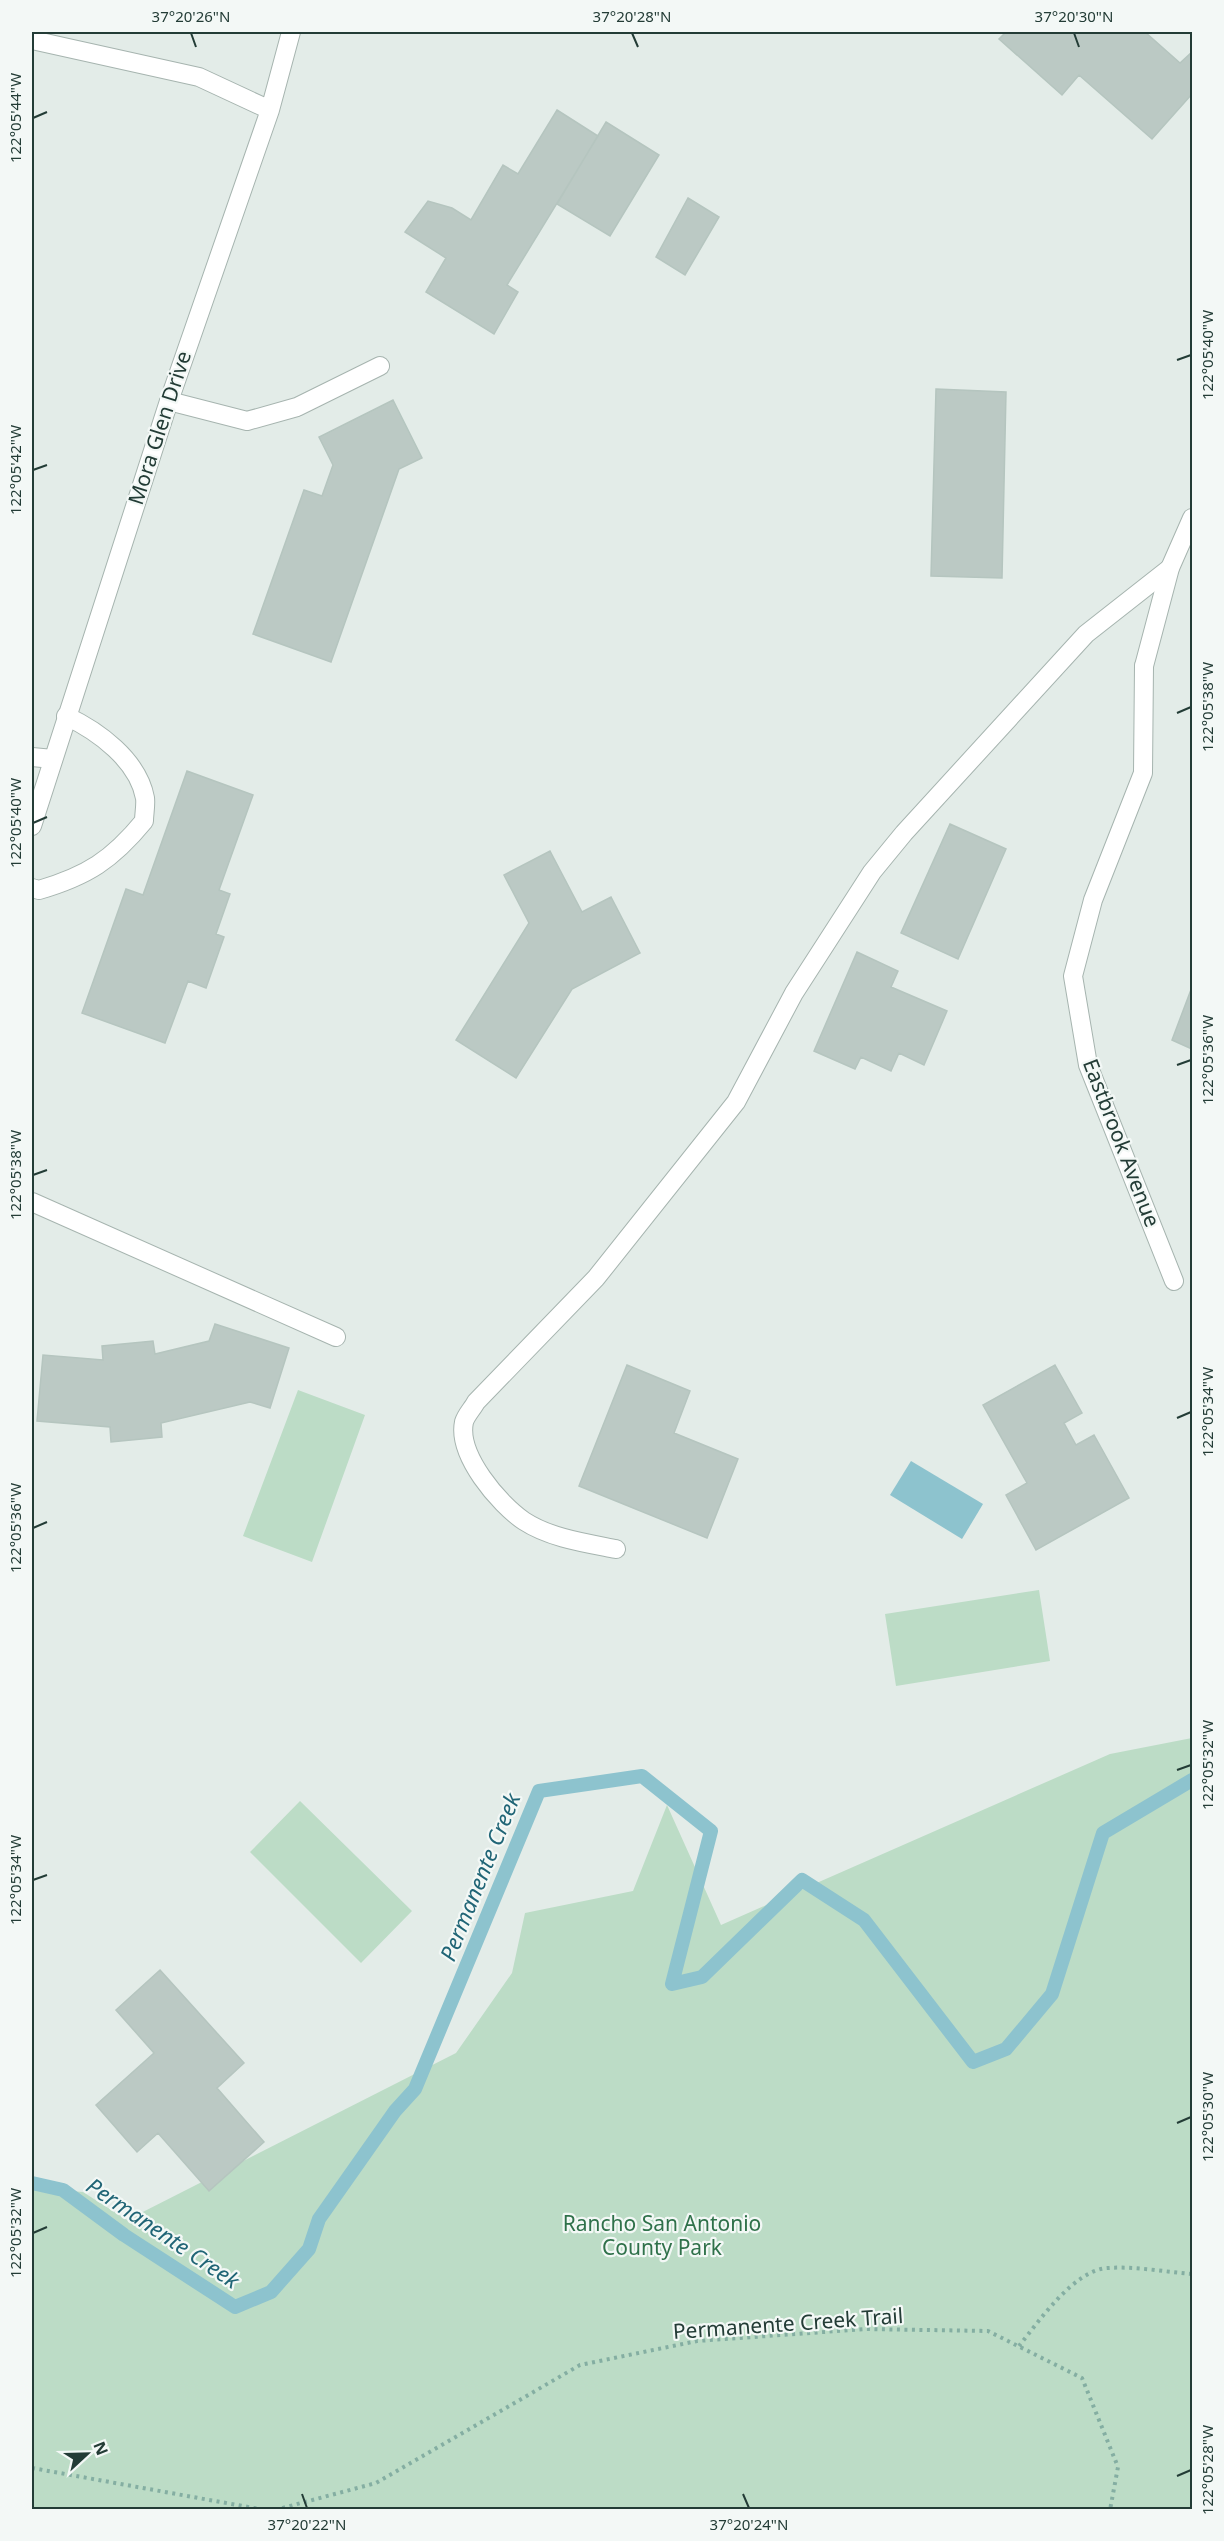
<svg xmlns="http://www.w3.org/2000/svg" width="1224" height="2541" font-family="'Noto Sans',sans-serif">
<rect width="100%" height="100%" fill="#e3ece8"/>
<path fill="#bcdcc6" d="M298,1390L365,1415L312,1562L243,1536Z
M1039,1590L1050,1661L896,1686L885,1614Z
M1192,1738V2509H32V2188L83,2192L127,2220L456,2053L512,1973L525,1913L633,1891L667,1805L721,1925L1110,1754Z
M300,1801L412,1911L361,1963L250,1852Z"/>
<path fill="#8dc3ce" d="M911,1461L983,1504L962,1539L890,1495Z"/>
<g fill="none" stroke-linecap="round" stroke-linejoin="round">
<path stroke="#8dc3ce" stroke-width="14" d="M32,2183L63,2190L124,2235L235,2307L271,2292L309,2249L319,2219L395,2111L415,2089L539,1791L642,1776L711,1831L672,1984L702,1977L802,1880L864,1920L973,2062L1006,2049L1052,1994L1103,1833L1192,1780"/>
</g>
<path fill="#bbc9c4" stroke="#b5c5bf" stroke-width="1.5" d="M1006,32H1145L1180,63L1192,52V94L1152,139L1079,75L1062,95L999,39Z
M557,110L598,136L507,285L518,292L494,334L426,292L446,258L405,232L428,201L452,208L471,220L503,165L518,174Z
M606,122L659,155L610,236L557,204Z
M688,198L719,217L685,275L656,257Z
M936,389L1006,392L1002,578L931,576Z
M393,400L422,458L399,469L331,662L253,634L304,490L322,496L333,465L319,437Z
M187,771L253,795L219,890L230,894L216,934L224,937L206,988L188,981L165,1043L82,1013L126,889L143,895Z
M950,824L1006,849L958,959L901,933Z
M550,851L582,912L611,897L640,953L572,989L516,1078L456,1040L529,923L504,875Z
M857,952L898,971L891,987L947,1011L924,1065L899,1053L891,1071L861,1057L855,1069L814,1051Z
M1192,987V1049L1172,1040Z
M215,1324L289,1348L270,1408L250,1402L161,1423L162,1437L111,1442L110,1427L37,1421L43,1355L103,1360L102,1346L153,1341L155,1354L209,1341Z
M627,1365L690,1391L674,1433L738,1459L707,1538L579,1486Z
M1055,1365L1082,1413L1064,1423L1076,1445L1094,1435L1129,1498L1036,1550L1006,1495L1027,1483L983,1405Z
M160,1970L244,2063L217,2088L264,2142L209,2191L158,2133L137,2152L96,2105L154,2053L116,2010Z"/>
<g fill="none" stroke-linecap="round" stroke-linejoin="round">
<defs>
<path id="service" d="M169,401L247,421L297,407L380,366
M1144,666L1143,773L1093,900L1073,976L1088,1065L1174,1281
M32,757L53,759
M32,888L39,890C87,876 112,860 144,821C144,814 146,805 145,798C138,760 98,731 66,716
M32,1202L336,1337
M616,1549C585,1543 550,1538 524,1521C499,1504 457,1455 464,1422C466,1415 473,1408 476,1402L596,1278L736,1102L794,993L872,872L904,833L1086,634L1170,568"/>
<path id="minor" d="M32,40L199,77L270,110
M1144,666L1170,568L1192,518
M32,826L169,401L270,110L291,32"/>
</defs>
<use href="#service" stroke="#a6b4af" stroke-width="20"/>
<use href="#minor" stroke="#a6b4af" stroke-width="20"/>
<path stroke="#84aea2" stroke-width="4" stroke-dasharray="3 4.5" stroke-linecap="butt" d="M1019,2346C1039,2321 1075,2269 1108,2268C1136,2266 1165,2272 1192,2274
M32,2468L265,2510
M275,2510L376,2483L580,2365L697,2341L866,2329L988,2331L1082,2378L1118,2467L1110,2510"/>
<use href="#service" stroke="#fff" stroke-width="18"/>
<use href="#minor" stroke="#fff" stroke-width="18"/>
</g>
<path fill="none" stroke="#233c36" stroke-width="2" d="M191,33L196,47M632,33L638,47M1074,33L1079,47M33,118L47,112M1177,360L1191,355M33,470L47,465M1177,713L1191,707M33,823L47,817M1177,1065L1191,1060M33,1175L47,1170M1177,1418L1191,1412M33,1528L47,1522M1177,1770L1191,1765M33,1880L47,1875M1177,2123L1191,2117M33,2233L47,2227M1177,2476L1191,2470M302,2494L307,2508M743,2494L749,2508"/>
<g text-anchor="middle" stroke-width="4.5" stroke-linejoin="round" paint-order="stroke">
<g font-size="21" fill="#233c36" stroke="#f3f8f6">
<text transform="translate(160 428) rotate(-72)" y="7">Mora Glen Drive</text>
<text transform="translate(1121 1143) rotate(69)" y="7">Eastbrook Avenue</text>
<text transform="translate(788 2324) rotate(-4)" y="7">Permanente Creek Trail</text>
</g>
<g font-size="21" fill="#2f714a" stroke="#f3f8f6">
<text x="662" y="2231">Rancho San Antonio<tspan x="662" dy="24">County Park</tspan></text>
</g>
<g font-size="22" font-style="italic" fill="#206576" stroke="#f3f8f6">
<text transform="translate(480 1877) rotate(-68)" y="8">Permanente Creek</text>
<text transform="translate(163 2233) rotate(34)" y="8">Permanente Creek</text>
</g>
</g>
<rect width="1224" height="2541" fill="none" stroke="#f3f8f6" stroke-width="66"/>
<g transform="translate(87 2454) rotate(68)" stroke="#f3f8f6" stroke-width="4.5" paint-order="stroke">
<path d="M0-4.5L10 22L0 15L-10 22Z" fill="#233c36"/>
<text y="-9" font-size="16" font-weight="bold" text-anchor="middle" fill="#233c36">N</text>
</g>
<rect x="33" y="33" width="1158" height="2475" fill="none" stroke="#233c36" stroke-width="2"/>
<g font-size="15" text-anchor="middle" fill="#233c36">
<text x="191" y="22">37°20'26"N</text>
<text x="632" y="22">37°20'28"N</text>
<text x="1074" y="22">37°20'30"N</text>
<text transform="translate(16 118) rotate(-90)" y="5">122°05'44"W</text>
<text transform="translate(1208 355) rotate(-90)" y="5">122°05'40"W</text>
<text transform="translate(16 470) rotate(-90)" y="5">122°05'42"W</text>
<text transform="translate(1208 707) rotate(-90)" y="5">122°05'38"W</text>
<text transform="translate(16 823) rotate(-90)" y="5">122°05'40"W</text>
<text transform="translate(1208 1060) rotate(-90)" y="5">122°05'36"W</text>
<text transform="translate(16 1175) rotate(-90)" y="5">122°05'38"W</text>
<text transform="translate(1208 1412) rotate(-90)" y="5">122°05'34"W</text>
<text transform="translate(16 1528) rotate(-90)" y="5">122°05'36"W</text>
<text transform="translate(1208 1765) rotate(-90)" y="5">122°05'32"W</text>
<text transform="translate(16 1880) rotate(-90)" y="5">122°05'34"W</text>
<text transform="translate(1208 2117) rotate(-90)" y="5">122°05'30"W</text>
<text transform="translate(16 2233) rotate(-90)" y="5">122°05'32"W</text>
<text transform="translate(1208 2470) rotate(-90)" y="5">122°05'28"W</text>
<text x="307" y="2530">37°20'22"N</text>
<text x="749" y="2530">37°20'24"N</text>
</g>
</svg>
